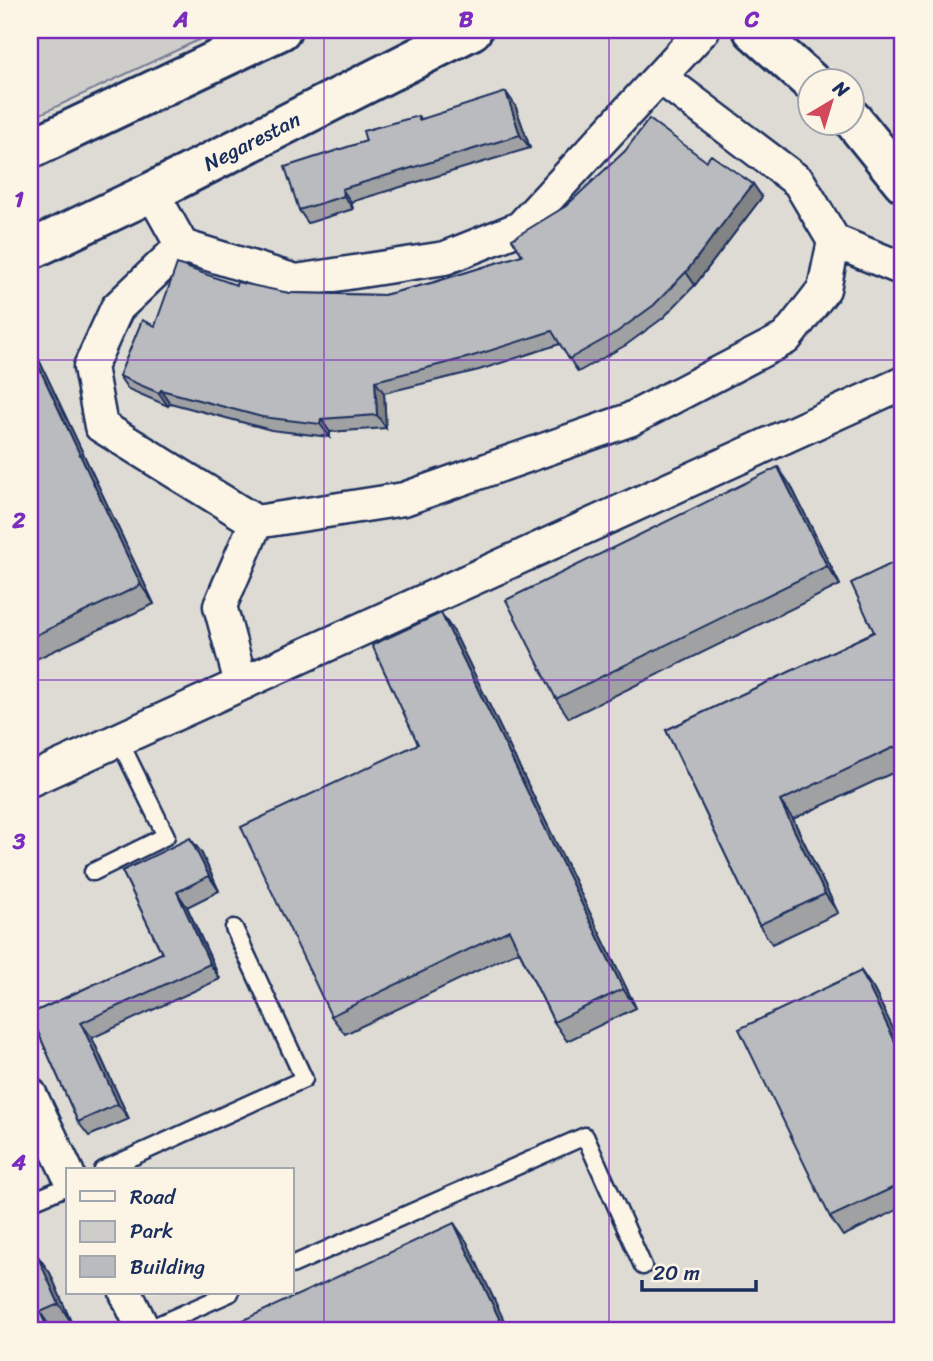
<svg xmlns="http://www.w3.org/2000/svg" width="933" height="1361" font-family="Sriracha,sans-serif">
<rect width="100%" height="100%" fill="#eee9dd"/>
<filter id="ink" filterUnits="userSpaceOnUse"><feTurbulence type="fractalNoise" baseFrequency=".0143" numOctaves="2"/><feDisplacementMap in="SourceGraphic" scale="14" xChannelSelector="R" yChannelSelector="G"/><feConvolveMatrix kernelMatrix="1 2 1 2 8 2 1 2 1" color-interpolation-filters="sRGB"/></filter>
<g filter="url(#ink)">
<path fill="#dedbd4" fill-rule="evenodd" d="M30,30H903V1331H30ZM810,80H852V122H810ZM68,1170H292V1293H68Z"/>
<path fill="#cfcdca" stroke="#757e94" stroke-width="2" d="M30,30H220L30,119Z"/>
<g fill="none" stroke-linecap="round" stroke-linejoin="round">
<defs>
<path id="service" d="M93,872L166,836L118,738
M103,1170L304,1079L234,928
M30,1202L68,1186
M292,1265L585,1136L643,1266
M144,1331L230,1293"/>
<path id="minor" d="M152,192L182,246L296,281L445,258L520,228L703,30
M834,241L903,269
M182,246L117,308L90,367L101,426L256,522
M241,683L220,606L256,522L404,499L629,420L786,338L824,289L834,241L799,182L660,77
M30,780L903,383
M30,1094L68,1174
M126,1293L144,1331"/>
<g id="tertiary">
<path d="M753,30L810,81"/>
<path d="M852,119L903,182"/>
<path d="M30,149L281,30"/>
<path id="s1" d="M30,250L152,192L472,30"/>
</g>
</defs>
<use href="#service" stroke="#1b2f5e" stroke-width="21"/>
<use href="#minor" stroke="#1b2f5e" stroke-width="37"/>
<use href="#tertiary" stroke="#1b2f5e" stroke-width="44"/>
<use href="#service" stroke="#fcf5e5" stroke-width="16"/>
<use href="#minor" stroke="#fcf5e5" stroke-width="32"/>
<use href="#tertiary" stroke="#fcf5e5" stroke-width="38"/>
</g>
<path fill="#a0a1a3" stroke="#1b2f5e" stroke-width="2" d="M515,105L530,148L351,202L353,209L308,223L299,210L366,141L418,116L421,119Z
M706,161L753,184L762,197L695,285L663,318L626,345L578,372L560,344L479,370L384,393L386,428L330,432V437L271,430L170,403L168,406L128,389L119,376L155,326L236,285L289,293L384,295L435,282L522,255Z
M30,341L154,604L30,662Z
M791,486L840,585L569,718L556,699Z
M903,558V768L793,819L838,913L772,944L759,925L666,730L874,632Z
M454,632L636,1008L567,1041L554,1022L519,951L345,1034L331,1016Z
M201,852L219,891L187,907L220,979L92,1038L129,1119L89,1136L78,1122L30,1014L162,953L122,871Z
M861,971L874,990L903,1049V1207L843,1236L830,1217Z
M37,1255L50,1273L71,1322L53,1330V1331H30Z"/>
<path fill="#828385" stroke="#1b2f5e" stroke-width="2" d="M506,92L515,105L530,148L520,135Z
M753,184L762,197L695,285L686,272Z
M342,189L351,202L353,209L344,196Z
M30,341L32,345L154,604L141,585L30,348Z
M375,381L384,393L386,428L377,415Z
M161,390L170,403L168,406L159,393Z
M321,419L330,432V437L320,424Z
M778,467L791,486L840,585L827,566Z
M441,613L454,632L636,1008L623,989Z
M780,801L793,819L838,913L825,894Z
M190,838L201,852L219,891L209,876Z
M177,892L187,907L220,979L210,964Z
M861,971L874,990L903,1049V1058Z
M81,1023L92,1038L129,1119L118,1104Z
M454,1223L467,1242L509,1331H505Z
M37,1255L50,1273L71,1322L59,1304Z
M40,1312L53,1331H49Z"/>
<path fill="#babbbe" stroke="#1b2f5e" stroke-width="2" d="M506,92L520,135L342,189L344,196L299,210L285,167L366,141L363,131L418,116L419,120Z
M649,119L706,161L711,155L753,184L686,272L654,305L617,332L569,359L552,331L470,357L375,381L377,415L321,419L320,424L262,417L161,390L159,393L119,376L142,320L155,326L177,264L236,285L237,282L289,293L384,295L435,282L522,255L512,239L566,206L625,151Z
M30,348L141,585L30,638Z
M778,467L827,566L556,699L506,600Z
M903,558V743L780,801L825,894L759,925L666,730L874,632L851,583Z
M441,613L623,989L554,1022L509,930L331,1016L241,827L418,744L372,645Z
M190,838L209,876L177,892L210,964L81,1023L118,1104L78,1122L30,1014L162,953L122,871Z
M861,971L903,1058V1183L830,1217L739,1029Z
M454,1223L505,1331H243L239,1322Z
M37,1255L59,1304L40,1312L49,1331H30V1258Z"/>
</g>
<path fill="none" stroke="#7b2cbf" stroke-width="2" stroke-opacity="0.55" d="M324,30V1331M609,30V1331M30,360H903M30,680H903M30,1001H903"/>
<g text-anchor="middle" stroke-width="5" stroke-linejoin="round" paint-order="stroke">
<g font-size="21" fill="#1b2f5e" stroke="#fcf5e5">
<text dy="7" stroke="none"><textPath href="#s1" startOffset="247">Negarestan</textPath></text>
</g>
</g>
<rect width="933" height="1361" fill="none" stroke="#fcf5e5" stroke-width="77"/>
<rect x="66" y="1168" width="228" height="126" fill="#fcf5e5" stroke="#a2a6af" stroke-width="2"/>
<rect x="80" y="1191" width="35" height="10" fill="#fcf5e5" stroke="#a2a6af" stroke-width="2"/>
<text x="130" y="1204" font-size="21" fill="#1b2f5e">Road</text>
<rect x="80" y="1221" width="35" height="21" fill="#cfcdca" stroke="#a2a6af" stroke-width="2"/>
<text x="130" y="1238" font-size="21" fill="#1b2f5e">Park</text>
<rect x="80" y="1256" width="35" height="21" fill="#babbbe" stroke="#a2a6af" stroke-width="2"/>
<text x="130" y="1274" font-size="21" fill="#1b2f5e">Building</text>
<g transform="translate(831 102) rotate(38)"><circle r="33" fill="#fcf5e5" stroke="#a2a6af" stroke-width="2"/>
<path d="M0-5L12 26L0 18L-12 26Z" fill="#d1495b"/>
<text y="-10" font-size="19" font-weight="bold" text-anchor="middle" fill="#1b2f5e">N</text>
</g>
<path d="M642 1280v10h114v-10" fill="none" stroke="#1b2f5e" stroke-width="3.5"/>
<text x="653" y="1280" font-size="21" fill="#1b2f5e" stroke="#fcf5e5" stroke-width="5" paint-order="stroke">20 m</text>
<rect x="38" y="38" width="856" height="1284" fill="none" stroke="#7b2cbf" stroke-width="2.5"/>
<g font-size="23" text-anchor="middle" font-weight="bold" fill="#7b2cbf">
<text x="181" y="27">A</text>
<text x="466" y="27">B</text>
<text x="752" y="27">C</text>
<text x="19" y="207">1</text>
<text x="19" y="528">2</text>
<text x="19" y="849">3</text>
<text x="19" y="1170">4</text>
</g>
</svg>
